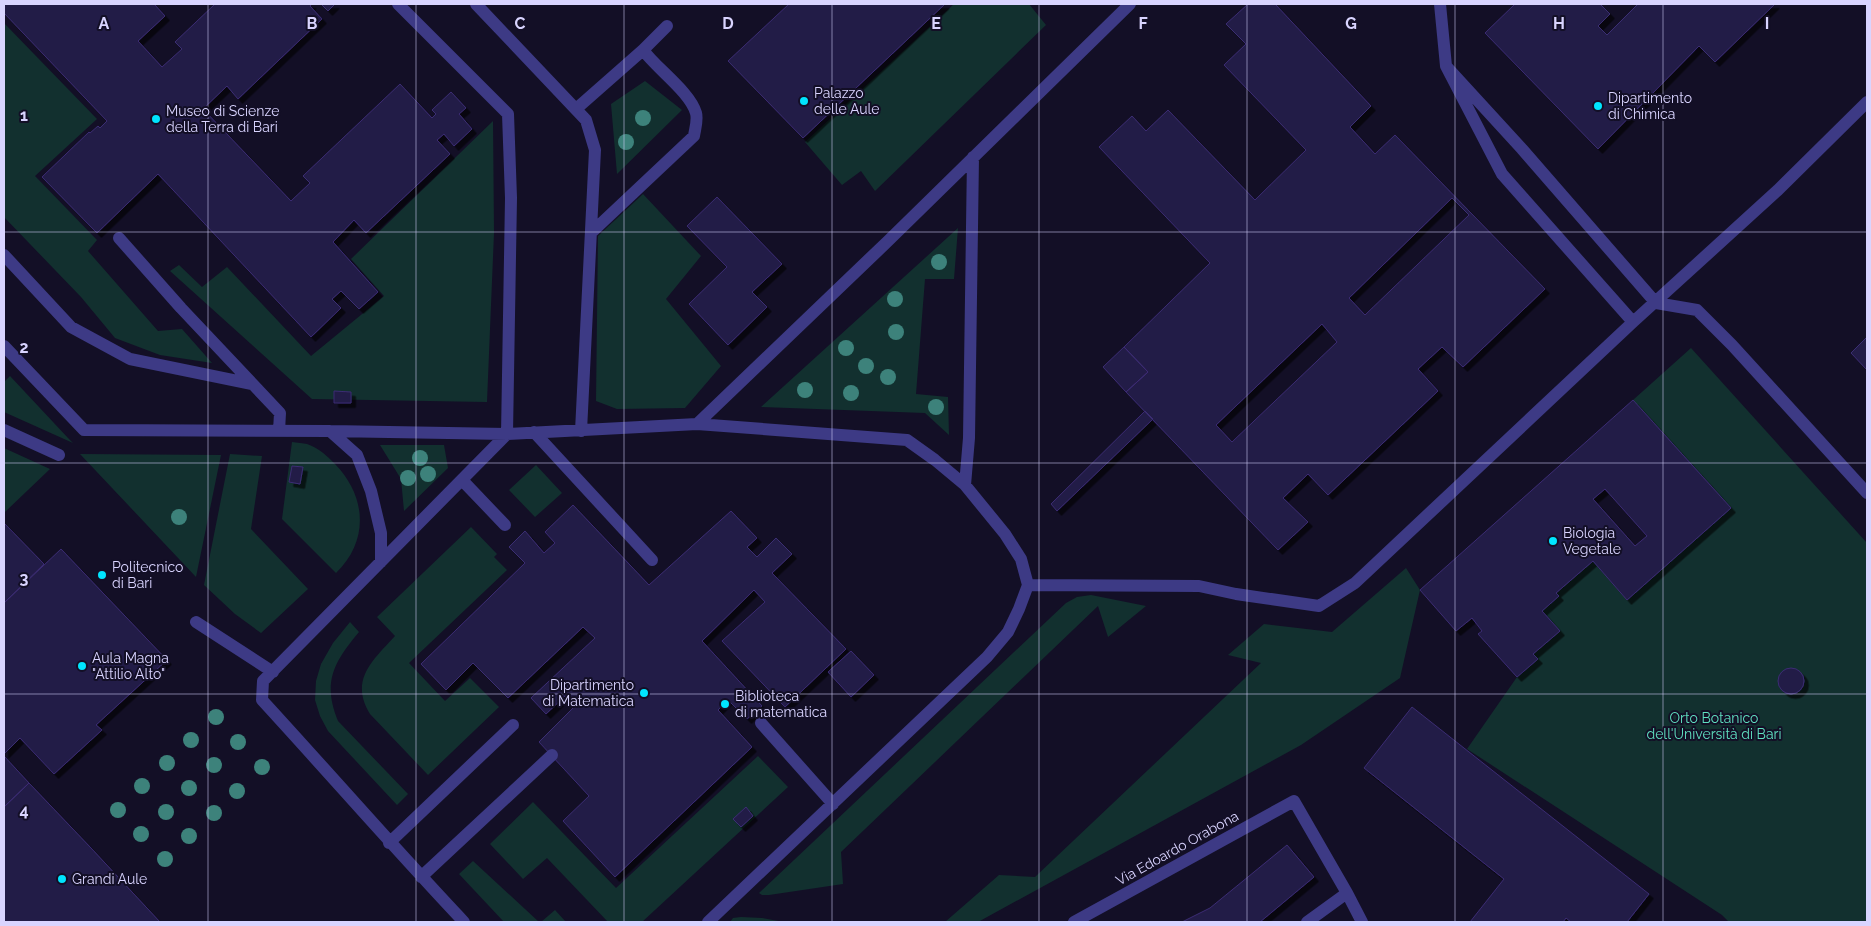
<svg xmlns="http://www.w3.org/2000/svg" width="1871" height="926" font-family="Raleway,sans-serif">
<defs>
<filter id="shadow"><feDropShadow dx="4.5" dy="4.5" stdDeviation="0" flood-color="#0009"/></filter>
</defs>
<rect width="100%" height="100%" fill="#130f26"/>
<path fill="#12302f" d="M954,4H1029L1046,25L875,191L861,171L842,185L805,142Z
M4,23L97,119L35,176L97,240L88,251L158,331L182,329L212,363L160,355L115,338L81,297L4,217Z
M645,81L682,110L617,174L611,104Z
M493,121L494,233L487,402L312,399L170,271L179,265L202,287L227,267L311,356L384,296L351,259Z
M643,194L701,256L666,299L721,366L685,408L617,409L596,401L598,236Z
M958,228L954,279H925L916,394L948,397L949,435L925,413L761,407Z
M1691,348L1867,543V922H1729L1722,915L1467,749L1517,677L1538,659L1533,654L1560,631L1542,611L1559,596L1556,593L1593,561L1627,600L1731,508L1633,400Z
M10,376L68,438L73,443L4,412V382Z
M292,442C297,443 303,443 307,444C319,448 327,456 335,464C367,497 369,541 336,573L282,519Z
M380,445H444L448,468L404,511L401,479Z
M4,448L50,469L5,512L4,511Z
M80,454L221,455L196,577Z
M230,454L262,456L251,529L308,589L261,633L235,614L204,585Z
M536,465L562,493L535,517L509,490Z
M471,527L497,554L494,557L507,570L409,663L445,701L470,678L499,707L428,775L370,714C349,680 373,660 395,636L377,617Z
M1406,568L1420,590L1400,678L1301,745L978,922H945L999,875L1035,877L1261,663L1228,655L1264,624L1332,632Z
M1091,595L1146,606L1108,637L1098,606L841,852L843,884L769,895H762L759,893L1066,603L1077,597Z
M350,622L359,632C334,662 322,682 338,721L408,794L397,805L328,731L320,716L315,700L316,681L321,664L333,643Z
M758,756L788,787L642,922H608L547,858L523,879L490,844L533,802L616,888Z
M473,861L539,922H504L459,874Z
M555,910L566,922H541Z
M741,917L762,918L784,922H730L733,918Z"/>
<path fill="#241b47" stroke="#3b2d73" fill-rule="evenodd" filter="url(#shadow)" d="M4,4H154L165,16L138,41L162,67L182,49L175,42L215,4H312L310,6L322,19L238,99L227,86L203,109L291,201L310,183L303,176L400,84L432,118L436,114L432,110L451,92L466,108L459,114L472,129L454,146L444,134L437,140L450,154L366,233L354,220L333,242L378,292L359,309L341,291L332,299L341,308L311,337L158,174L97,233L42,177L89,132L90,133L98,126L100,128L107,121L4,13Z
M321,4H335L328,11Z
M789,4H945L803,138L728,61Z
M1248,4H1275L1371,106L1350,127L1375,154L1395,135L1545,289L1463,367L1442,347L1418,369L1438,391L1328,495L1308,474L1283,498L1308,522L1278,550L1126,392L1148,372L1124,347L1210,263L1099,147L1132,116L1146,131L1168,110L1255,200L1306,150L1224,65L1246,44L1226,24ZM1452,198L1469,215L1365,315L1349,298ZM1322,324L1337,342L1232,442L1216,425Z
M1515,4H1600L1610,14L1598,26L1607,35L1638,4H1775L1715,62L1699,46L1598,149L1485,33Z
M717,197L782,264L752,292L767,307L728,345L689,304L727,267L687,226Z
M1867,337V370L1851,353Z
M1124,347L1148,372L1126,392L1103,367Z
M334,391L351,392V403H334Z
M1633,400L1731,508L1627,600L1593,561L1556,593L1559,596L1542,611L1560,631L1533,654L1538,659L1517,677L1478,634L1482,631L1472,618L1456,631L1420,590ZM1605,489L1647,536L1635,546L1593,499Z
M1145,411L1153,419L1057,511L1051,504Z
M292,466L303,467L300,484L289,482Z
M573,505L649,585L731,511L757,538L747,547L757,557L776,538L792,554L772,573L846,649L785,707L722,641L765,602L754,590L702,641L762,706L747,719L728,700L718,710L752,747L615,877L563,821L589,796L539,742L575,706L565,696L546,714L531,698L595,638L583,627L508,698L473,663L446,690L421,664L525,563L509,547L525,531L544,553L555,543L545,532Z
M4,523L44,564L4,603Z
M61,549L167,660L96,725L102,730L54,774L20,738L4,754V603Z
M851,651L874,675L851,697L828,672Z
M1778 681a13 13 0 1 1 26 0a13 13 0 1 1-26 0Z
M1412,707L1649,894L1627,922H1571L1566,918L1563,922H1470L1504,879L1364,768Z
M4,756L29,783L4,807Z
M29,783L91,848L160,922H4V807Z
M746,807L753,816L741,827L733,819Z
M1287,845L1314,877L1260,922H1182L1210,908Z"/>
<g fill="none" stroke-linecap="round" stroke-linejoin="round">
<path stroke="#3d3a85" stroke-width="12" d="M398,4L508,114L511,198L507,434L263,681L262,700C330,774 395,849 464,922
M476,4L586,120L595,150L581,431
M1440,4L1446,66L1502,174L1633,322
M1446,66L1522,149L1656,303L1697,310L1732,345L1867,493
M576,109L643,50
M592,232L694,136C695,129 698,120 696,113C690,92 657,69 643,50L667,26
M119,238L181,308L280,413L279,431
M4,255L71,327L130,359L252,384
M4,346L84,430L330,431L507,434L697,424L907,440L935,460L965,485L1005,534L1021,559L1028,585L1019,609L1008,632L987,657L708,922
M697,424L888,241L1130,4
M4,430L59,455
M330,431L357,455L371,491L381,533V562
M534,432L652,560
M462,480L505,525
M965,485L969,438L973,157
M1028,585L1199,586L1236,594L1319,606L1355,583L1633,322L1778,190L1867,102
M196,622L273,672
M761,723L833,804
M389,843L513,725
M421,877L552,755
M1074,922L1294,801L1347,893L1362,922
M1307,922L1347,893"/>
</g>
<g fill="#3d827b">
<circle cx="643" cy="118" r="8"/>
<circle cx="626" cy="142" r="8"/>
<circle cx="939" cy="262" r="8"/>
<circle cx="895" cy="299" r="8"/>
<circle cx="896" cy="332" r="8"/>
<circle cx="846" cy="348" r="8"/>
<circle cx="866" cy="366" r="8"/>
<circle cx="888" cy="377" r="8"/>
<circle cx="805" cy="390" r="8"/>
<circle cx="851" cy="393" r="8"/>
<circle cx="936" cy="407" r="8"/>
<circle cx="420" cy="458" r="8"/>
<circle cx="428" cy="474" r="8"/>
<circle cx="408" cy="478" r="8"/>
<circle cx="179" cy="517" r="8"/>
<circle cx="216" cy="717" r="8"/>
<circle cx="191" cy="740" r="8"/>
<circle cx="238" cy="742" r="8"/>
<circle cx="167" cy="763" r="8"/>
<circle cx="214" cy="765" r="8"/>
<circle cx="262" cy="767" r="8"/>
<circle cx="142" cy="786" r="8"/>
<circle cx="189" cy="788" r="8"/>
<circle cx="237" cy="791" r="8"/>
<circle cx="118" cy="810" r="8"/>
<circle cx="166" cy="812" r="8"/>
<circle cx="214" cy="813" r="8"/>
<circle cx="141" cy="834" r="8"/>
<circle cx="189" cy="836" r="8"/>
<circle cx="165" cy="859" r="8"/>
</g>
<path fill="none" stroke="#d9d4ff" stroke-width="1" stroke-opacity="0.55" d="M208,4V922M416,4V922M624,4V922M832,4V922M1039,4V922M1247,4V922M1455,4V922M1663,4V922M4,232H1867M4,463H1867M4,694H1867"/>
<g fill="#00e5ff" stroke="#130f26" stroke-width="2">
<circle cx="804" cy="101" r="5"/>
<circle cx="1598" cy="106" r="5"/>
<circle cx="156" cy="119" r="5"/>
<circle cx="1553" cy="541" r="5"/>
<circle cx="102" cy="575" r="5"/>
<circle cx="82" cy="666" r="5"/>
<circle cx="644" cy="693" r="5"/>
<circle cx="725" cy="704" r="5"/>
<circle cx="62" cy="879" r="5"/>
</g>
<g text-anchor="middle" stroke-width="4" stroke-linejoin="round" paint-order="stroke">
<g font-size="14" fill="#d9d4ff" stroke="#130f26" text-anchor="start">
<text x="814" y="98">Palazzo<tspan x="814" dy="16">delle Aule</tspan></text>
<text x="1608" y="103">Dipartimento<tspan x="1608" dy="16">di Chimica</tspan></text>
<text x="166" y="116">Museo di Scienze<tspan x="166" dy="16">della Terra di Bari</tspan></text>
<text x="1563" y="538">Biologia<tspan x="1563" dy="16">Vegetale</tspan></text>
<text x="112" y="572">Politecnico<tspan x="112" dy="16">di Bari</tspan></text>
<text x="92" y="663">Aula Magna<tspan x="92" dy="16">"Attilio Alto"</tspan></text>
<text x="634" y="690" text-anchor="end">Dipartimento<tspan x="634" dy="16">di Matematica</tspan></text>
<text x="735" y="701">Biblioteca<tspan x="735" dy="16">di matematica</tspan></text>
<text x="72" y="884">Grandi Aule</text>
</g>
<g font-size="14" fill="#5fe0c0" stroke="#130f26">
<text x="1714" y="723">Orto Botanico<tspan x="1714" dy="16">dell'Università di Bari</tspan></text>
</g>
<g font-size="14" fill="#d9d4ff" stroke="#130f26">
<text transform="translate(1177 848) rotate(-29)" y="5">Via Edoardo Orabona</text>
</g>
</g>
<g font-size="16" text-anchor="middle" font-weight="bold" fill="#d9d4ff" stroke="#130f26" stroke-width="4" stroke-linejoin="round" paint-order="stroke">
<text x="104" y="29">A</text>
<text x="312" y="29">B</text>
<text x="520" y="29">C</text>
<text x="728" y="29">D</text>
<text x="936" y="29">E</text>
<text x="1143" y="29">F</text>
<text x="1351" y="29">G</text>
<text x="1559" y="29">H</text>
<text x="1767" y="29">I</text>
<text x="24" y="121">1</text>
<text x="24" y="353">2</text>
<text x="24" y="584">3</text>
<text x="24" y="816">4</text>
</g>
<rect width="1871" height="926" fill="none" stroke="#d9d4ff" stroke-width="10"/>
</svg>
